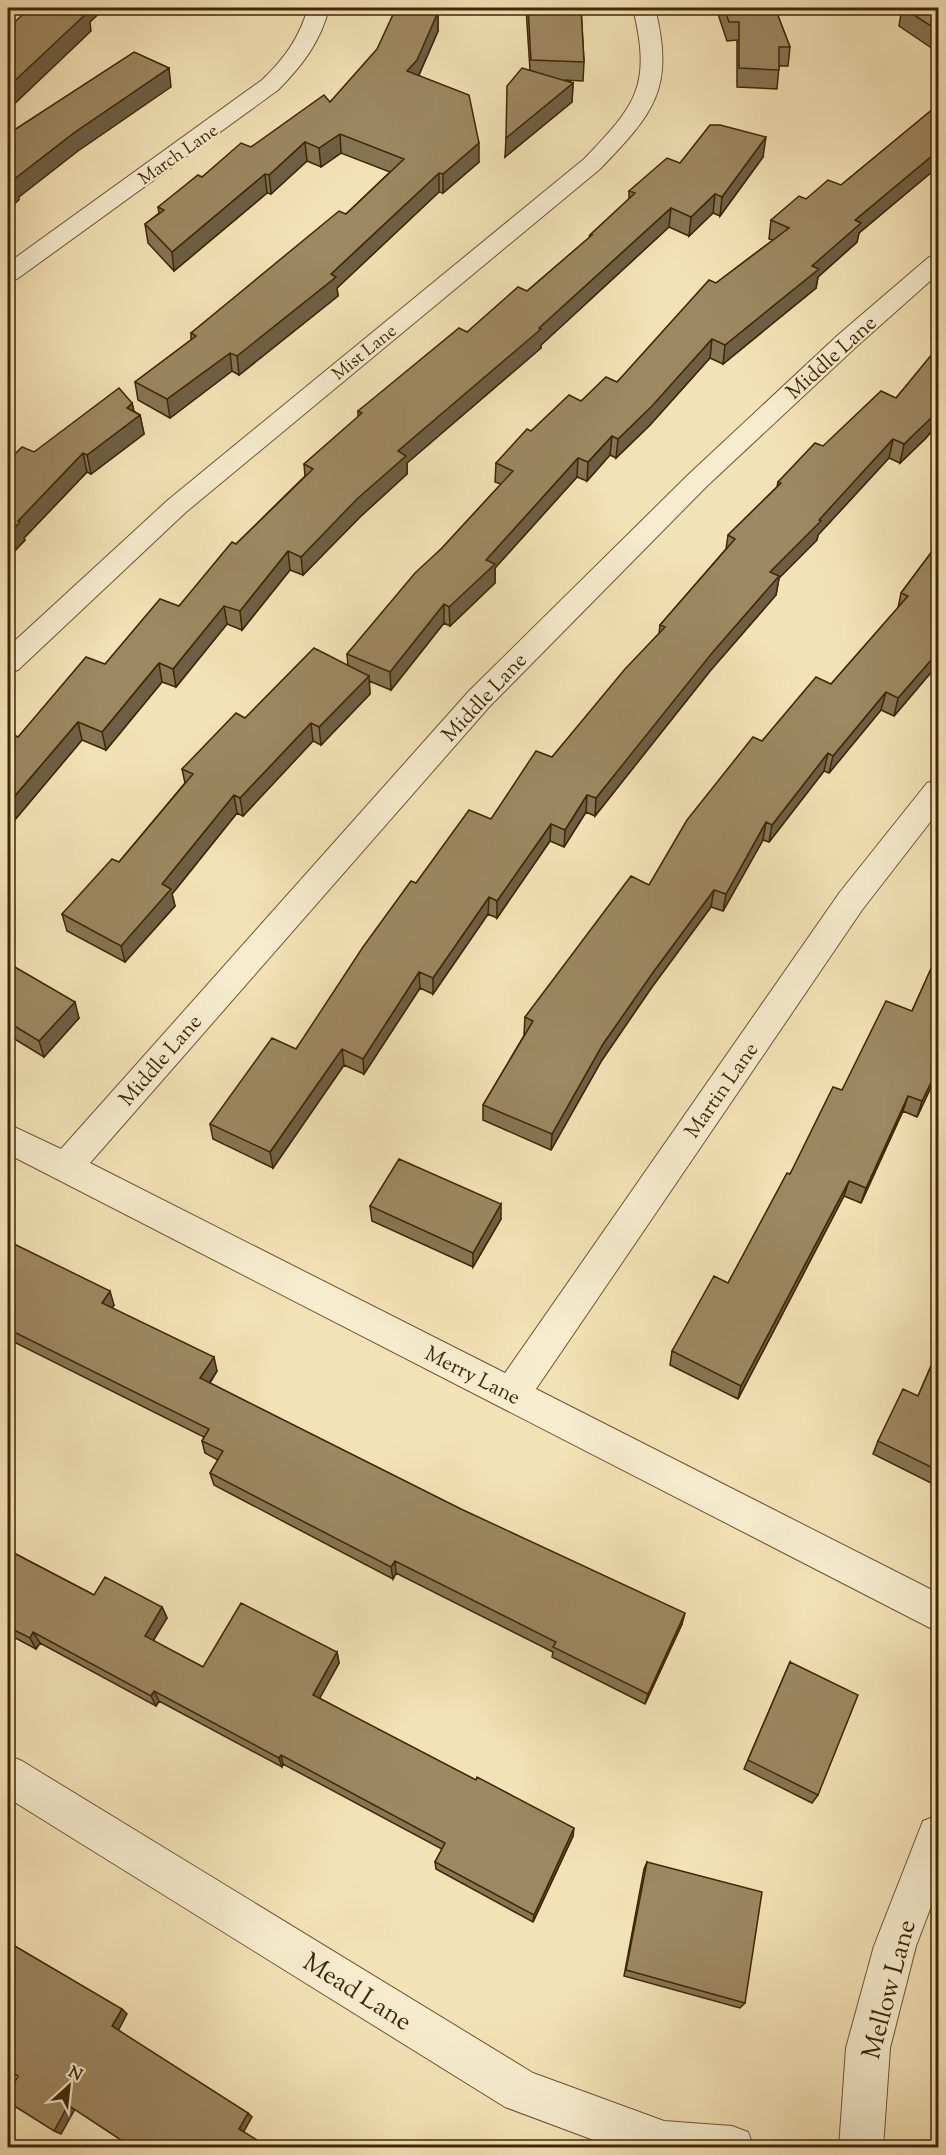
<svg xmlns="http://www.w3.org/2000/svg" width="946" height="2155" font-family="'Sorts Mill Goudy',serif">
<rect width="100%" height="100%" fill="#f3e2b5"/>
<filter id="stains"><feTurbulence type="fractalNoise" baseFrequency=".00333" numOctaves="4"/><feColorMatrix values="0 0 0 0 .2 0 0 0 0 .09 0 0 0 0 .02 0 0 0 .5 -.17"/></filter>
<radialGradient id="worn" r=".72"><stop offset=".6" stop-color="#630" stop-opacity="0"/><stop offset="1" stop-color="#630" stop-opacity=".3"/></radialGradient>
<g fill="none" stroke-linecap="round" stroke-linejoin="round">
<defs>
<path id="minor" d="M308,8H329C321,41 302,66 278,90L17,279L8,281V263L262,80C285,58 299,38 308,8Z
M633,8H655C675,89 654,113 600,169L186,512L18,670L8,673V647L168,500L584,159C636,105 652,86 633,8Z
M938,255V274L856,347L707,486L489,707L90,1163L505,1373L840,892L927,783L938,780V812L862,910L536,1389L938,1593V1632L8,1154V1124L61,1149L469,691L689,474L838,335L929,257Z
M8,1755L22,1761L533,2073L664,2121L732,2126L748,2132L754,2148H615L505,2107L8,1798Z
M938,1815V1888L916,1946L890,2048L883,2148H839L846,2048L874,1946L923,1821Z"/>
</defs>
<use href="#minor" stroke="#6c5532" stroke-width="2"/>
<use href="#minor" fill="#f7eccf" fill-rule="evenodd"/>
</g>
<path fill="#877553" stroke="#3f2606" stroke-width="1.5" d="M438,8V31L419,75L479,162L443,193L439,192L337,288L338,296L239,375L232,371L170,418L138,400L135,382L191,340V333L346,214L390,172L341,153L321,167L307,161L271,194L267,193L174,271L148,243L145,224L159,213L158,207L202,177L251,147L330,102Z
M526,8H581L584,62L583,81L565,80L573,83L572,102L505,157L530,70Z
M716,8H775L790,47L788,66H779L777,89L737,87V40L727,41Z
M902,8H939V47L933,49L899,26Z
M939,104V166L859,233L857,242L818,277L816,288L723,364L710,358L650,425L616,458L610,455L587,481L577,477L495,568V583L450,626L444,623L391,690L369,681L370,694L321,745L313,741L243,816L237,813L172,894L175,906L125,962L67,931L62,914L119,862L185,783L182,769L245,718L348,666L347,654L442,548L501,484L495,482L496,463L531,431L581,401L617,382L716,283L773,240L769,239L771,220L806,199L841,185Z
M763,157L720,216L713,213L689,236L669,227L541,345V348L407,463V474L360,517L303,575L290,570L242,630L227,624L176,687L162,682L106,750L82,740L8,828V734L18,737L105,664L179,606L236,544L305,476L304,464L358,417V411L467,332L527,291L589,238L590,235L629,199V191L680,163Z
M939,348V422L926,438L900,463L889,458L818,535L817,540L779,578L776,595L710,671L595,816L586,812L564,847L550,841L497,918L488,914L433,994L420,988L364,1074L344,1065L273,1168L213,1139L210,1124L296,1049L416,883L491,819L552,757L659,634L660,625L726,549L728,535L777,487L778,482L823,446L896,398Z
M132,403L134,411L140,415L144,434L91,474L87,472L24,538L25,540L8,558V461L34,452Z
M939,542V663L894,716L881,710L829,773L824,771L769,842L763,840L723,911L711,907L652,987L602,1060L551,1150L483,1120V1105L525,1034H524L525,1017L649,885L762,741L831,684L898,608L901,593Z
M939,951V1070L917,1117L903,1111L861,1203L844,1196L738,1399L670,1365L672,1351L728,1283L790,1174L842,1090L912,1011Z
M8,963L79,1018L44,1057L8,1035Z
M370,1206L501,1219L473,1267L372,1221Z
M8,1241L114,1305L112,1308L217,1371L210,1383L682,1624L645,1704L552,1657L553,1652L396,1573L393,1579L214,1485L210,1473L218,1460L205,1453L202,1441L204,1437L8,1339Z
M939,1347V1487L873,1454L878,1441L918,1396Z
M8,1550L94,1595L162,1607L167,1618L153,1641L203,1667L337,1652L339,1663L319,1698L573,1836L533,1922L436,1869L435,1862L442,1849L283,1764L282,1767L159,1701L156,1706L40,1643L36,1649L8,1634Z
M790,1662L818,1795L812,1803L744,1769Z
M647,1862L745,2003L740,2008L624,1976L644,1869Z"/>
<path fill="#6e5f44" stroke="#3f2606" stroke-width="1.5" d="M82,8H105L90,22L91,31L8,110V87Z
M438,8V31L417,79L407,71Z
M939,29V47L933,49L937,30Z
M169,68L171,87L78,151L19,197V200L8,209V187L13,180L75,132Z
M573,83L572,102L505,157L506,138Z
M340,134L341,153L321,167L319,148Z
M766,137L763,157L720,216L722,197Z
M305,142L307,161L271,194L269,175Z
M479,143V162L443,193V174Z
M939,150V166L859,233L857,242L818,277L816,288L723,364L725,345L812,266L855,220Z
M439,173V192L337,288L338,296L239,375L237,356L331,274Z
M265,174L267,193L174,271L172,252Z
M715,194L713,213L689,236L691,217Z
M671,208L669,227L541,345V348L407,463V474L360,517L303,575L301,557L398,451L539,328Z
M712,339L710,358L650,425L616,458L618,439Z
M230,353L232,371L170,418L167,399Z
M132,403L135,419L140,415L144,434L91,474L87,455Z
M939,409V422L926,438L900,463L904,444Z
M612,436L610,455L587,481L588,462Z
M893,439L889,458L818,535L817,540L779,578L776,595L710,671L595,816L596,798L770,572Z
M83,453L87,472L24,538L25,540L8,558V535L18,521Z
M578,458L577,477L495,568V583L450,626L449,607L486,560Z
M288,551L290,570L242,630L240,611Z
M444,604V623L391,690L390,672Z
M224,606L227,624L176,687L173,669Z
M939,651V663L894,716L898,698Z
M159,663L162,682L106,750L102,732Z
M369,676L370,694L321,745L319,727Z
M886,692L881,710L829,773L833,756Z
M78,722L82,740L8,828V804Z
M311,723L313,741L243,816L240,798Z
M828,753L824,771L769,842L772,825Z
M234,795L237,813L172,894L175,906L125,962L121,946L162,884Z
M587,795L586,812L564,847L565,830Z
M766,822L763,840L723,911L726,894Z
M551,824L550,841L497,918V901Z
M714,890L711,907L652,987L602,1060L551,1150L552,1134L603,1044L654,971Z
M489,897L488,914L433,994V978Z
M419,972L420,988L364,1074L363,1059Z
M75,1002L79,1018L44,1057L39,1041Z
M342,1049L344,1065L273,1168L270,1152Z
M939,1066V1070L917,1117L922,1101Z
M908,1096L903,1111L861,1203L866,1188Z
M849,1181L844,1196L738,1399L741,1386Z
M501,1204V1219L473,1267V1253Z
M110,1291L114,1305L106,1317L102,1303Z
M214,1357L217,1371L204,1391L200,1378Z
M395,1561L396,1573L393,1579L391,1567Z
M162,1607L167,1618L149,1647L145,1636Z
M685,1613L682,1624L645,1704L648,1694Z
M33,1632L40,1643L36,1649L30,1638Z
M337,1652L339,1663L316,1705L313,1695Z
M154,1691L159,1701L156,1706L151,1696Z
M281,1755L283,1764L282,1767L279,1758Z
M574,1828L573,1836L533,1922L534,1915Z
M122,2009L127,2014L118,2031L112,2026Z
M68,2105L75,2109L61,2134L54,2131Z
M248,2113L252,2117L243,2133L239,2129Z"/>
<path fill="#9d8861" stroke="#3f2606" stroke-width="1.5" d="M30,8H82L79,10L88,12L8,87V28Z
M396,8H438V12L417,60L407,71L469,95L479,143L443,174L439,173L331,274L336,277L237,356L230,353L167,399L135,382L196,336L191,333L339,211L346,214L404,159L340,134L319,148L305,142L269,175L265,174L172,252L145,224L164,210L158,207L198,175L202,177L241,143L251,147L324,95L330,102L377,49Z
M528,8H581L584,62L531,60Z
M724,8H775L790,47H779V70L739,68V22H729Z
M903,8H939V29L937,30Z
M134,52L169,68L75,132L13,180L15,181L8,187V134Z
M522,68L573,83L506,138L507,86Z
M939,104V150L855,220L861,223L812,266L819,269L725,345L712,339L652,406L618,439L612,436L588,462L578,458L486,560L495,564L449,607L444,604L390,672L347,654L415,573L442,548L513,471L496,463L527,429L531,431L569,395L581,401L606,377L617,382L709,280L716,283L789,228L771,220L799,196L806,199L828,180L841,185Z
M710,125H720L766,137L722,197L715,194L691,217L671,208L539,328L541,329L398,451L406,456L358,498L301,557L288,551L240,611L224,606L173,669L159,663L102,732L78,722L8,804V734L9,733L18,737L86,657L105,664L160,599L179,606L232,542L236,544L313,469L304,464L362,413L358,411L459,328L467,332L518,287L527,291L592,235H590L635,193L629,191L667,158L680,163Z
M937,348H939V409L930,419L904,444L893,439L819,520L821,521L770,572L779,576L712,653L596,798L587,795L565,830L551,824L497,901L489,897L433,978L419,972L363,1059L342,1049L270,1152L210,1124L272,1038L296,1049L363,947L411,881L416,883L469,810L491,819L536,751L552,757L625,669L665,627L660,625L735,539L728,535L781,483L778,482L815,443L823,446L881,391L896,398Z
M119,388L132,403L127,408L140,415L87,455L83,453L18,521L20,522L8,535V461L22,447L34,452Z
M939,542V651L898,698L886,692L833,756L828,753L772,825L766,822L726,894L714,890L654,971L603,1044L552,1134L483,1105L533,1021L525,1017L631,876L649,885L687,820L753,737L762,741L816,677L831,684L908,596L901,593Z
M314,648L369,676L319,727L311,723L240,798L234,795L162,884L171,889L121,946L62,914L112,859L119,862L193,774L182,769L236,713L245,718Z
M939,951V1066L922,1101L908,1096L866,1188L849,1181L741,1386L672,1351L714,1276L728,1283L787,1173L790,1174L833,1087L842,1090L886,1001L912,1011Z
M8,963L75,1002L39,1041L8,1022Z
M399,1159L501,1204L473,1253L370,1206Z
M8,1241L110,1291L102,1303L214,1357L200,1378L461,1509L685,1613L648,1694L553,1647L556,1642L395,1561L391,1567L210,1473L223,1451L202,1441L209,1429L8,1329Z
M939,1348V1471L878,1441L903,1389L918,1396Z
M8,1550L94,1595L105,1577L162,1607L145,1636L203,1667L241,1603L337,1652L313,1695L476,1780L477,1777L574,1828L534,1915L435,1862L445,1843L281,1755L279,1758L154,1691L151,1696L33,1632L30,1638L8,1627Z
M790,1662L858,1695L818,1795L748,1760Z
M647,1862L762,1892L745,2003L626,1970Z
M8,1942L122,2009L112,2026L248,2113L239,2129L270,2148H133L68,2105L54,2131L8,2102V2094L18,2076L8,2070Z"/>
<g text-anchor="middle" stroke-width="4.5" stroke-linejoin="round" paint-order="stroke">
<g font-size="18" fill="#3f2606" stroke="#f7eccf">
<text transform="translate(178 154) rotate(-35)" y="6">March Lane</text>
<text transform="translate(364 352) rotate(-39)" y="6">Mist Lane</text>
</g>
<g font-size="21" fill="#3f2606" stroke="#f7eccf">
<text transform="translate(831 357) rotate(-42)" y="7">Middle Lane</text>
<text transform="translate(484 697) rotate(-47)" y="7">Middle Lane</text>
<text transform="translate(160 1060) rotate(-49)" y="7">Middle Lane</text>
<text transform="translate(721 1090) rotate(-55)" y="7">Martin Lane</text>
<text transform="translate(473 1375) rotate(27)" y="7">Merry Lane</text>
</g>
<g font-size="26" fill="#3f2606" stroke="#f7eccf">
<text transform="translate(888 1989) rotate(-75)" y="9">Mellow Lane</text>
<text transform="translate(358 1991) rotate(32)" y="9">Mead Lane</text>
</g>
</g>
<rect width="946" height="2155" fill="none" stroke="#f3e2b5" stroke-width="30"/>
<rect x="9" y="9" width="928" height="2137" fill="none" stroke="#3f2606" stroke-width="3"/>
<rect x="15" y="15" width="916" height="2125" fill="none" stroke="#3f2606" stroke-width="1.5"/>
<g transform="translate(69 2086) rotate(27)" stroke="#f7eccf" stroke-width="4.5" paint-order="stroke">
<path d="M0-4.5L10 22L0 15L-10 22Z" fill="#3f2606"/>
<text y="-9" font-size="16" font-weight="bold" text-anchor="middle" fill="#3f2606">N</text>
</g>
<rect width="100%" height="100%" filter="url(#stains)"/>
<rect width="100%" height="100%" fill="url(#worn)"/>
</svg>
